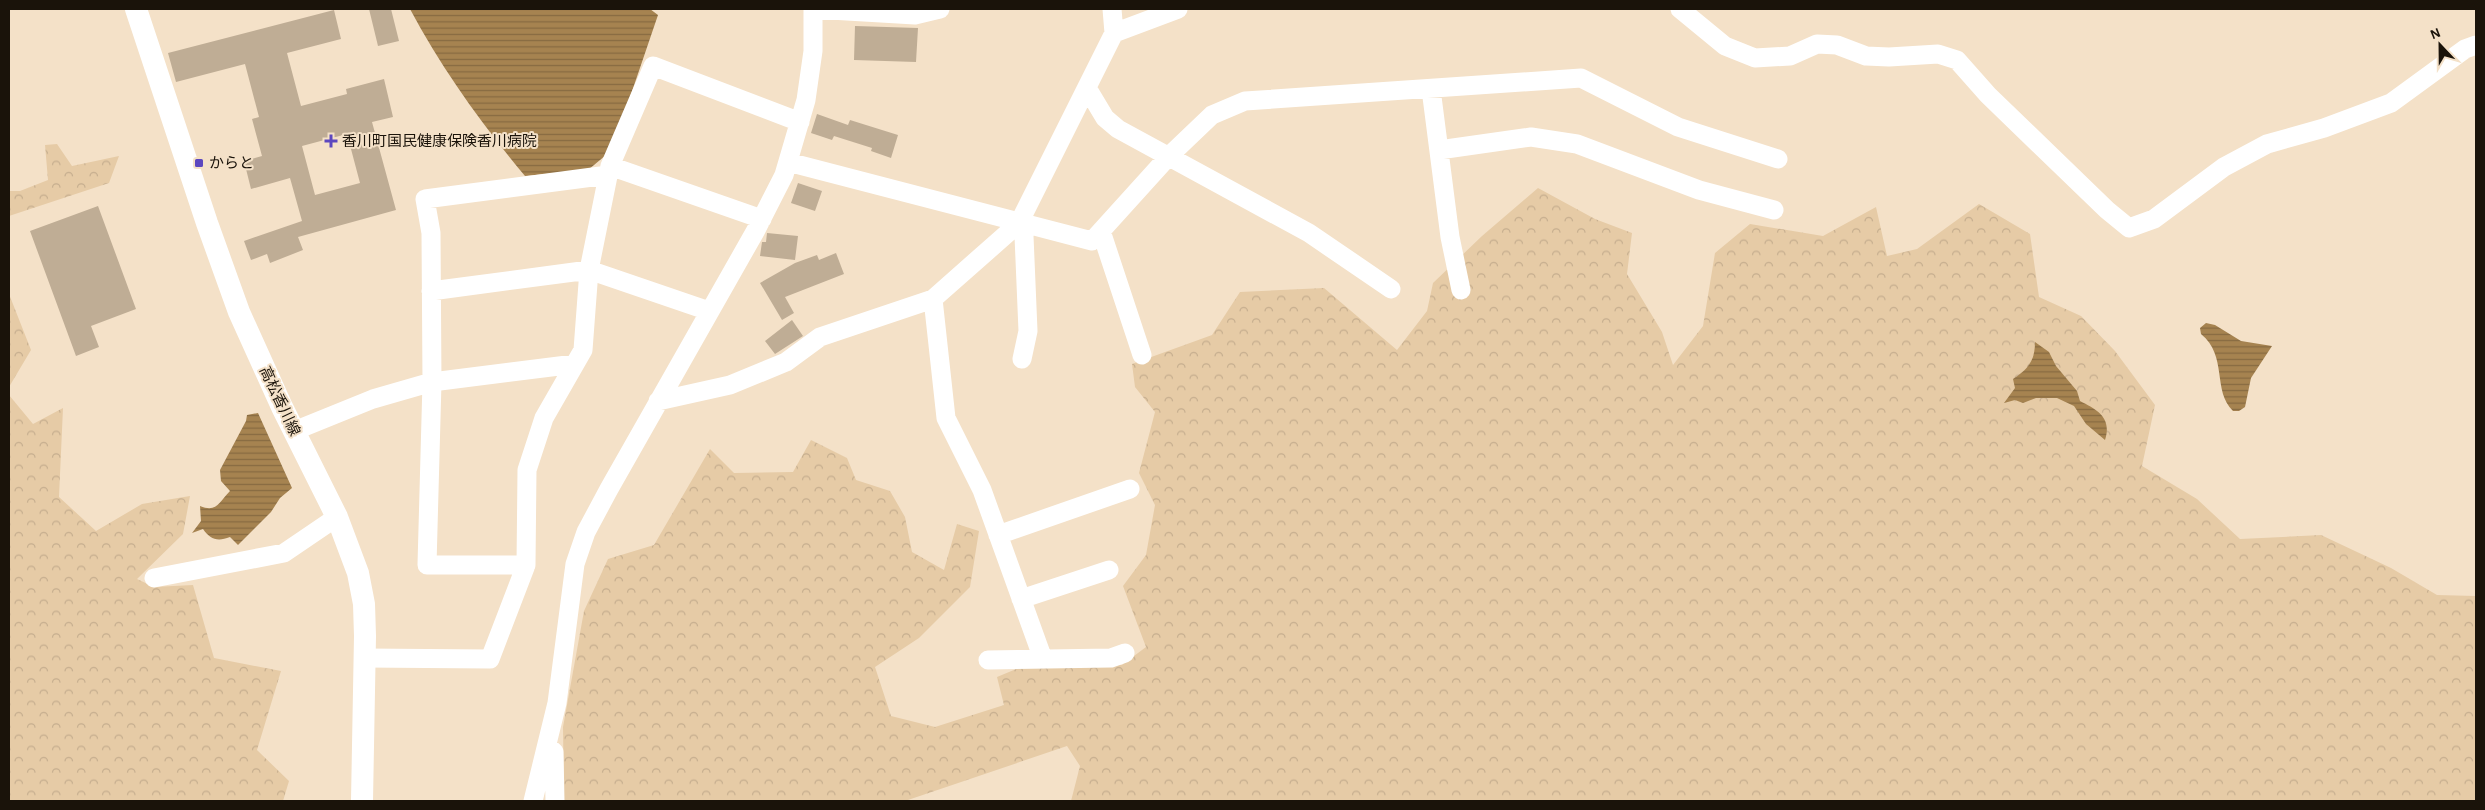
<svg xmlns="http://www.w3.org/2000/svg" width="2485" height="810" font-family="'Alegreya Sans','Noto Sans JP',sans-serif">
<defs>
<pattern id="forest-crowns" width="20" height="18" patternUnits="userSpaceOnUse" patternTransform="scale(1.25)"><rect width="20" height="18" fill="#e6cba6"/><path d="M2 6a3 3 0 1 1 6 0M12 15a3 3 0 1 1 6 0" fill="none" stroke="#c5ad8e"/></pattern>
<pattern id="water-rules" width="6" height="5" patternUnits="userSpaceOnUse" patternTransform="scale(1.25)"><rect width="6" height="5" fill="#a68350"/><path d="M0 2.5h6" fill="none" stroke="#866a41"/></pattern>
</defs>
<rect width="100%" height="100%" fill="#f4e1c8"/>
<path fill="url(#forest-crowns)" d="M57,144L72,166L119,156L109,183L9,216V191H20L48,180L45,145Z
M1538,188L1595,219L1632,233L1627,274L1662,332L1673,365L1703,326L1715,253L1750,224L1823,236L1876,207L1887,256L1917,249L1979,204L2030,234L2039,297L2081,316L2115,351L2155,405L2142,466L2197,499L2240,539L2321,535L2391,568L2437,595L2476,596V801H1071L1080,766L1067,746L905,801H564L563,727L584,611L608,559L654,545L710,449L734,473L793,472L811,440L847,458L856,480L890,491L905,517L912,552L944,570L957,524L979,531L970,587L919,638L875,667L891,716L935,727L1004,705L997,677L1033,662L1122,665L1146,647L1123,586L1146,555L1155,505L1139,473L1155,412L1135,387L1132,364L1212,335L1240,292L1324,288L1397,350L1427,311L1433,283L1482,236Z
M9,294L31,350L9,387Z
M9,395L33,424L63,408L59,497L96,531L142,504L190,496L183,534L137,579L154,587L193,585L214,658L281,671L257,750L289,781L283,801H9Z"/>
<path fill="url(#water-rules)" d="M410,9H650L658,15L612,150L588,170L525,176C481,123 442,69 410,9Z
M2206,323L2215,325L2241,341L2272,346L2251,378L2245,407L2239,411H2233C2212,391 2228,356 2201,334L2200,328Z
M2035,342L2049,352L2056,366L2077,391L2080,401C2098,410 2112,418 2105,440L2086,424L2074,406L2057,398H2036L2023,403L2015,400L2004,403L2015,388L2013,379C2028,369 2035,361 2035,342Z
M258,413L292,488L280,498L271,512L238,545L230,537C217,542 210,539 203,529L192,533L201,521L200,506C217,513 219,502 230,491L221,481L220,470L246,421L247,415Z"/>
<path fill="#bfad95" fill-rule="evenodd" d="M369,9H391L399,41L378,46Z
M334,10L341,39L287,53L301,106L347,94L346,89L384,79L393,117L372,122L396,210L298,237L303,250L270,263L267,254L251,260L244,241L302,221L290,178L251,189L244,161L262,156L252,119L259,117L245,64L176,82L168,53ZM347,134L360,183L315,195L302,146Z
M855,26L918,28L916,62L854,60Z
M817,114L848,125L850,120L898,135L891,158L871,151L872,148L834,136L832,140L811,133Z
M798,183L822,191L815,211L791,203Z
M98,206L136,309L91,326L99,347L76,356L30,231Z
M767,233L798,236L795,260L760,256L762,242H766Z
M836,253L844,274L785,297L794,313L782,320L760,283L795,263L817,255L819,260Z
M792,320L803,336L775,354L765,341Z"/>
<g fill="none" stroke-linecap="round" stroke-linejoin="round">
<path stroke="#fff" stroke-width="19" d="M813,9L915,15L940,9
M1680,9L1725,46L1755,58L1790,56L1817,44L1837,45L1866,56L1889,57L1938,54L1957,60L1988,95L2107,210L2129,228L2154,219L2224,167L2267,144L2324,128L2391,103L2465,49L2476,45
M1114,33L1178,9
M1087,88L1105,118L1118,129L1309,233L1391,289
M1431,89L1450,237L1461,290
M1439,150L1531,137L1577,144L1699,190L1774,210
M788,162L1092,241L1168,157L1212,115L1245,101L1581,78L1678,127L1778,159
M610,166L762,219
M1019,223L1024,236L1028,331L1022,359
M1101,231L1142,355
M431,291L589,270L709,311
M933,299L946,418L982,490L1043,659
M658,401L730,385L786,362L820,337L933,299L1019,223L1114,33L1112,9
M294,431L373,399L432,382L575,364
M998,535L1130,489
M526,565H427L432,382L431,233L425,199L608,175
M154,578L284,553L337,517
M1021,599L1109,570
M364,658L490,659L526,565L527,470L544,418L583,350L589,270L610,166L653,66L800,122
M988,660L1111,658L1125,653
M547,746L554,752L555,801
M533,801L557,703L575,564L586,532L609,489L756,230L784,175L806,100L813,51V9"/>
<path stroke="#fff" stroke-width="22" d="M136,9L207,223L239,312L282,407L337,517L358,573L364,604L365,636L362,801"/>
</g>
<g fill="#5c47bf" stroke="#f4e1c8" stroke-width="2">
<path d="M328.5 133.5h5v5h5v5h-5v5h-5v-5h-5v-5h5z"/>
<rect x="194" y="158" width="10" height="10" rx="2.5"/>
</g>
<g text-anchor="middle" stroke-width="4" stroke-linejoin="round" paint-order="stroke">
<g font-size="15" fill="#1a130a" stroke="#f4e1c8" text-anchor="start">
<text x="342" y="146">香川町国民健康保険香川病院</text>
<text x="209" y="168">からと</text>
</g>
<g font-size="15" fill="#1a130a" stroke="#f4e1c8">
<text transform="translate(280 401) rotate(65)" y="5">高松香川線</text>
</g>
</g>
<rect width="2485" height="810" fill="none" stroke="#1a130a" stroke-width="20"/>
<g transform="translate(2440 45) rotate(338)" stroke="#f4e1c8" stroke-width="4" paint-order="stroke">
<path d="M0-4L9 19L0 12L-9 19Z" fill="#1a130a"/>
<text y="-8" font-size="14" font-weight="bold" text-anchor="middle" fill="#1a130a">N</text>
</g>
</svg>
